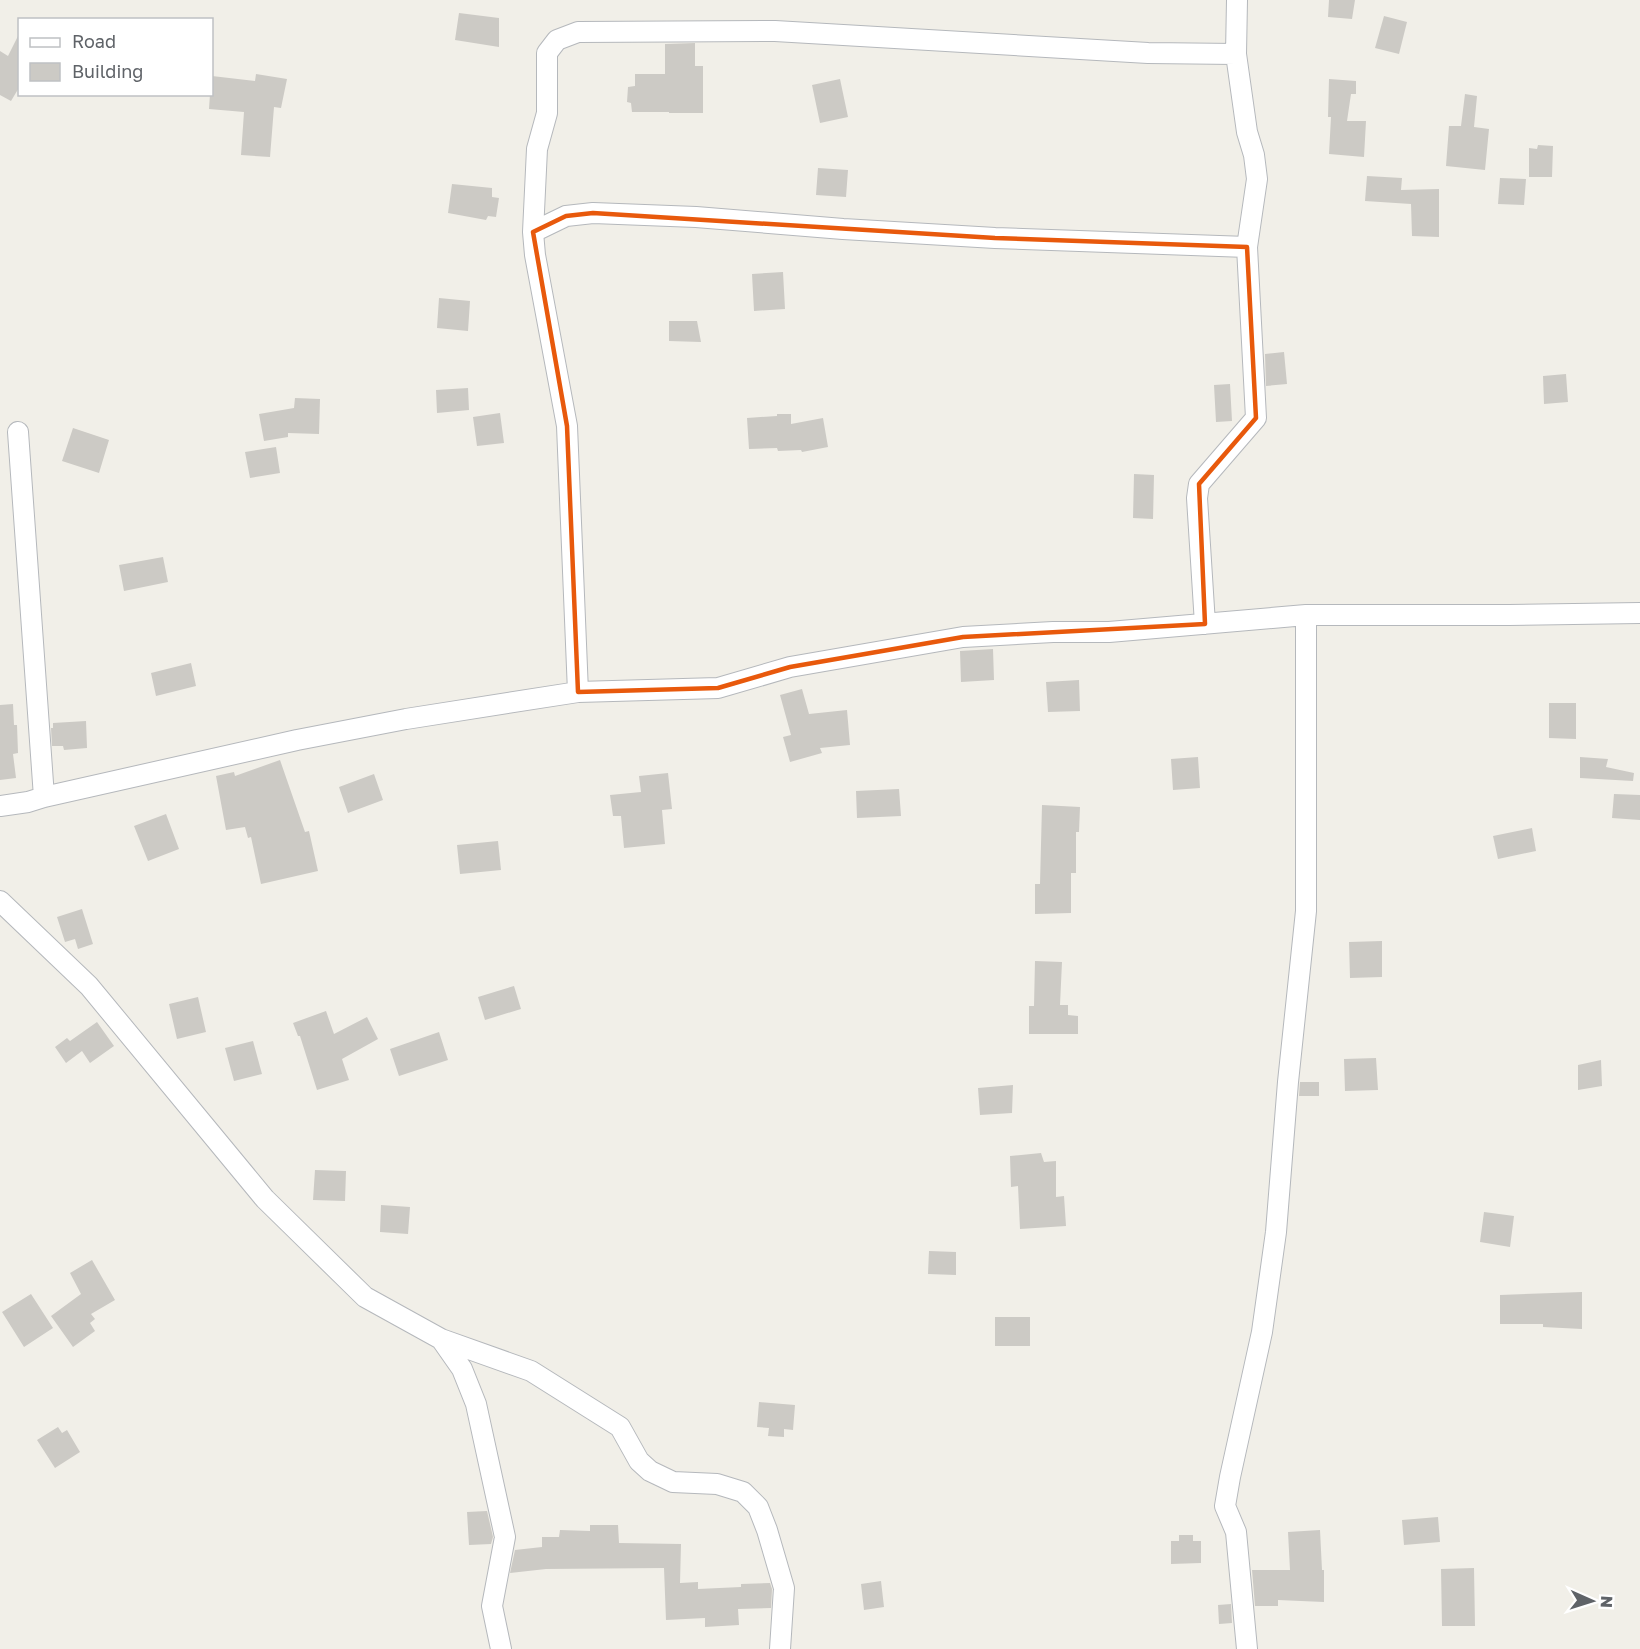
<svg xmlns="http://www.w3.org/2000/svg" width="1640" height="1649" font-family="'Golos Text',sans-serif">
<rect width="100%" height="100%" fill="#f1efe8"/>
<path fill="#cccac5" d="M1329,0H1355L1352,19L1328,17Z
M459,13L499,18V47L455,40Z
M1384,16L1407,22L1399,54L1375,48Z
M20,32V86L11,101L0,95V51L8,56Z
M695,43V66H703V113H669V112H632L631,103L627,102L628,87L635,86V74H665V44Z
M256,74L287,79L281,108L274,107L270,157L241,155L244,112L209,109L210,94H212V76L255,81Z
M840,79L848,117L820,123L812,85Z
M1329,79L1356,81V94H1351L1347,121H1366L1364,157L1329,154L1331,117H1328Z
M1465,94L1477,96L1474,127L1489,129L1485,170L1446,166L1449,126H1461Z
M1538,145L1553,146L1552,177H1529V148L1537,149Z
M818,168L848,170L846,197L816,195Z
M1367,176L1402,178L1401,190L1439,189V237L1412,236L1411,204L1365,201Z
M1500,178L1526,179L1524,205L1498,204Z
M452,184L492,188V197L499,198L496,217L488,216L486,220L448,213Z
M783,272L785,309L754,311L752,274Z
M439,298L470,301L468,331L437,328Z
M669,321H697L701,342L669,341Z
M1284,352L1287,384L1266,386L1265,354Z
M1566,374L1568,402L1544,404L1543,376Z
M1230,384L1232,421L1216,422L1214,385Z
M468,388L469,410L437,413L436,390Z
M295,398L320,399L319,434L288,433V437L264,441L259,414L294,408Z
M500,413L504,443L477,446L473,417Z
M777,414H791V424L823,418L828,447L802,452L801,450L778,451L777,448L749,449L747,418L777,416Z
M73,428L109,440L99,473L62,461Z
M276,447L280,473L250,478L245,452Z
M1134,474L1154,475L1153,519L1133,518Z
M163,557L168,582L124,591L119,565Z
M993,649L994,680L961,682L960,651Z
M191,663L196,686L156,696L151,673Z
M1079,680L1080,711L1048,712L1046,682Z
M802,689L809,714L847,710L850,745L820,748L822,753L790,762L783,737L791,735L780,695Z
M1549,703H1576V739L1549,738Z
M13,704L14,725H17L18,753L13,754L16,778L0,780V705Z
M86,721L87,748L64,750L63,746H52L51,728H53V723Z
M1198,757L1200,788L1173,790L1171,759Z
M1580,757L1608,759L1606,767L1634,773L1633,781L1580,778Z
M280,760L305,832L309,831L318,871L261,884L251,837L248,838L245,827L226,830L216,776L234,772L235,776Z
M668,773L672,809L662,810L665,844L624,848L621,816H613L610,795L641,792L639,776Z
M374,774L383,800L348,813L339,787Z
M899,789L901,816L857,818L856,791Z
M1614,794L1640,795V820L1612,818Z
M1042,805L1080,807L1079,832H1076V873H1071V913L1035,914V884H1040Z
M166,814L179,849L148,861L134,826Z
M1532,828L1536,851L1498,859L1493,836Z
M498,841L501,870L460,874L457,845Z
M82,909L93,944L78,949L75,939L65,942L57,917Z
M1382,941V977L1350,978L1349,942Z
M1035,961L1062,962L1060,1005H1068V1015L1078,1016V1034H1029V1006H1034Z
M514,986L521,1009L485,1020L478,997Z
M198,997L206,1032L177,1039L169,1004Z
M326,1011L334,1034L367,1017L378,1039L342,1059L349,1080L317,1090L300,1036H298L293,1023Z
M97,1022L114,1046L90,1063L82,1051L66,1063L55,1047L67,1038L70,1041Z
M439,1032L448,1060L399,1076L390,1049Z
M253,1041L262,1074L234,1081L225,1048Z
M1376,1058L1378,1090L1345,1091L1344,1059Z
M1601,1060L1602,1086L1578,1090V1065Z
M1300,1082H1319V1096H1299Z
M1013,1085L1012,1113L980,1115L978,1088Z
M1041,1153L1044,1162L1056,1161V1197L1064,1196L1066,1226L1020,1229L1018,1186L1011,1187L1010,1156Z
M315,1170L346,1171L345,1201L313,1200Z
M381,1205L410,1207L408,1234L380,1232Z
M1484,1212L1514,1216L1510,1247L1480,1242Z
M929,1251L956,1252V1275L928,1274Z
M92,1260L115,1300L91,1314L95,1319L90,1323L95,1331L73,1347L51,1316L81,1294L70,1273Z
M1582,1292V1329L1543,1327V1324H1500V1295Z
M31,1294L53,1328L24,1347L2,1312Z
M995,1317H1030V1346H995Z
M759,1402L795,1405L793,1430L784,1429V1437L768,1436L769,1428L757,1427Z
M58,1427L62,1433L67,1430L80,1452L55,1468L37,1440Z
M487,1511L493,1537L491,1544L469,1545L467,1512Z
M1438,1517L1440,1542L1404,1545L1402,1520Z
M590,1525H618L619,1543L681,1544L680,1583L698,1582V1589L741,1587V1584L770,1583L772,1589L771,1608L738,1609L739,1625L705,1627V1618L666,1620L664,1568L546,1569L510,1573L515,1550L542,1547V1537H559L560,1530L590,1531Z
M1320,1530L1322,1570H1324V1602L1278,1600V1606H1255L1252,1570H1290L1288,1532Z
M1179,1535H1193V1541H1201V1563L1171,1564V1541H1179Z
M1474,1568L1475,1626H1442L1441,1569Z
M881,1581L884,1607L864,1610L861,1584Z
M1231,1604L1232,1623L1219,1624L1218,1605Z"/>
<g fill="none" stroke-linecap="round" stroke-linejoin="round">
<defs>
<path id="minor" d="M533,232L566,216L593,213L696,217L843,229L995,238L1247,247
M18,432L44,797
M1205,624L1197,498L1199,484L1256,418L1247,247L1257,179L1254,155L1247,132L1236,54L1237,0
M578,692L567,426L535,255L533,232L537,149L547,113V53L557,40L578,32L775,31L1148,53L1236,54
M0,806L28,802L44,797L297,740L406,719L578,692L718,688L790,667L963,637L1053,632H1109L1306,615H1509L1640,613
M0,901L89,986L265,1199L365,1297L441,1339L462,1369L476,1404L505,1537L492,1606L501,1649
M441,1339L531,1371L620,1427L639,1461L650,1471L673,1482L717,1484L743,1492L758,1507L767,1530L784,1588L780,1649
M1247,1649L1236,1532L1225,1506L1230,1477L1262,1332L1276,1232L1288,1082L1306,911V615"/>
</defs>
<use href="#minor" stroke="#b5b8bc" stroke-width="22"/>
<use href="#minor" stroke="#fff" stroke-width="20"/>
</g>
<path fill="none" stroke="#e8590c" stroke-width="4.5" stroke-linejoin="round" d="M593,213L995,238L1247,247L1256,418L1199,484L1205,624L963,637L790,667L718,688L578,692L567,426L533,232L566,216Z"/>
<rect x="18" y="18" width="195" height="78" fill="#ffffff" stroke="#bfc1c3" stroke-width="1.5"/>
<rect x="30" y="38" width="30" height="9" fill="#ffffff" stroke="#bfc1c3" stroke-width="1.5"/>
<text x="72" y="48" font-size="18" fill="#5f6368">Road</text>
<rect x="30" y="63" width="30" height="18" fill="#cccac5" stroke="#bfc1c3" stroke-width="1.5"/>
<text x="72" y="78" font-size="18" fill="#5f6368">Building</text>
<g transform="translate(1592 1601) rotate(93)" stroke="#ffffff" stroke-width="4.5" paint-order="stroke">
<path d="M0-4.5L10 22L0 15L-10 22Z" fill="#5f6368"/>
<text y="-9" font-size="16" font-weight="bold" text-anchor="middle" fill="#5f6368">N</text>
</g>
</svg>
